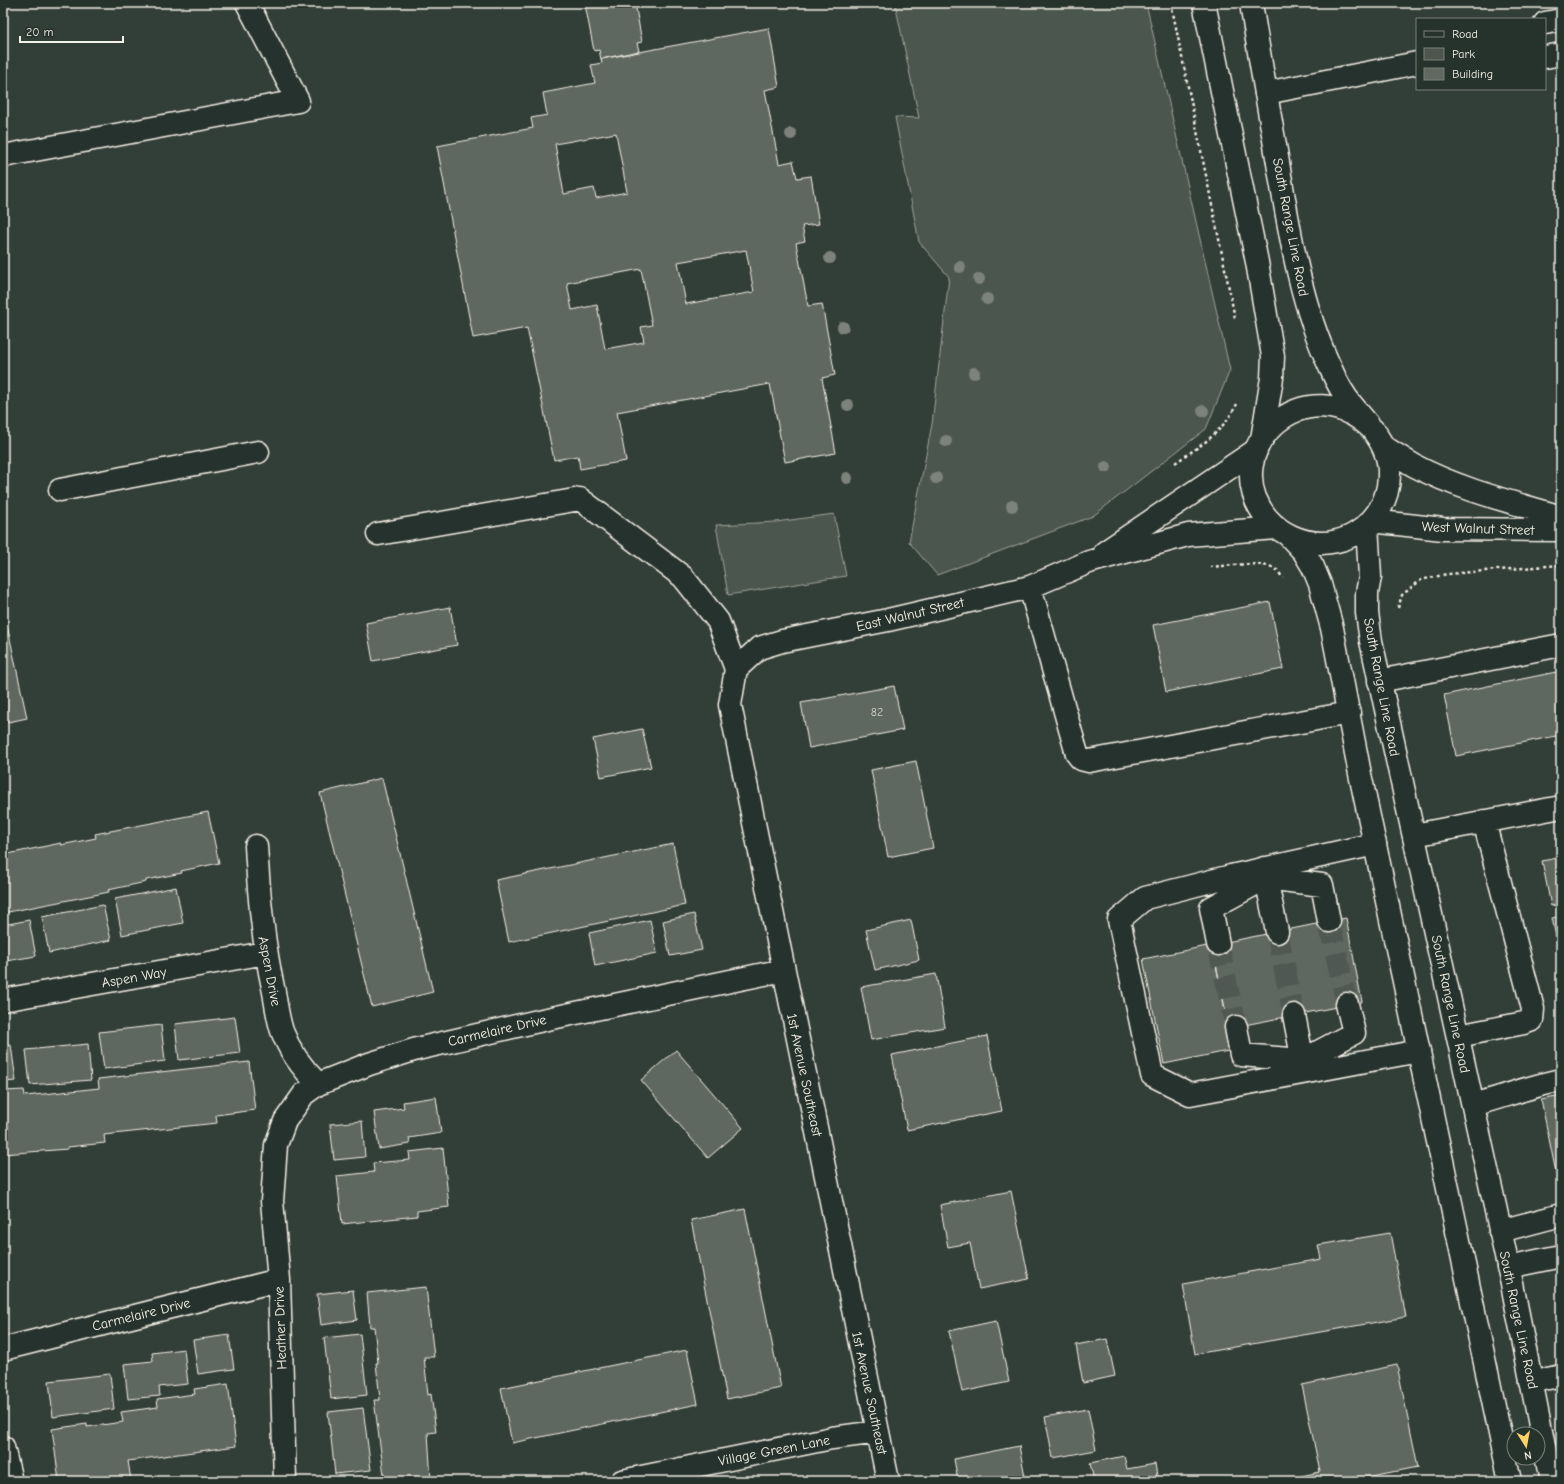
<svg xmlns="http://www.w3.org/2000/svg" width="1564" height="1484" font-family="'Comic Neue',sans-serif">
<rect width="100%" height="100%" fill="#323e38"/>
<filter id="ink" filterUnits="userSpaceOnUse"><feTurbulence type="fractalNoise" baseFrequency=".025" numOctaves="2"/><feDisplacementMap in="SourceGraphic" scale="8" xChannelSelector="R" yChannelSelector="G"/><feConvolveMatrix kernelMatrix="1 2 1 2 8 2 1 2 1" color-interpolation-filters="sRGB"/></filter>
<g filter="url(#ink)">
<path fill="#4c564f" stroke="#a0a49c" d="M895,3H1146L1230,370L1206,429L1093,516L937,575L909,542L932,424L949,277L919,242L895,117L919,118Z
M834,514L846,576L728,595L716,525L776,522Z"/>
<path fill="#5f6861" stroke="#f4f1e8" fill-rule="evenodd" d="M593,3H635L642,42L637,43L639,51L601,59L599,50L594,51L585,4Z
M769,28L779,87L765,90L779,164L793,161L797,178L811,176L819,224L802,226L805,241L796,243L808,306L822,304L835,375L822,378L836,453L785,462L770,384L617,412L626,461L580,469L578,456L554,460L527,328L473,338L437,146L533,128L531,118L547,115L543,93L595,83L591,65L602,63L601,59ZM616,133L627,192L596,198L594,188L564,194L555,144ZM746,250L754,292L686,304L678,262ZM641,269L652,325L641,327L644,342L605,349L597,305L572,310L567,283Z
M1270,602L1283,669L1166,692L1153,625Z
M3,606L27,718L4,723L6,735L3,736Z
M450,607L457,645L373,661L366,623Z
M1561,671V735L1456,756L1444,695Z
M894,686L903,730L809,748L801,703Z
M642,729L651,767L601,777L593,739Z
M916,761L933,848L888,857L871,770Z
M382,778L433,992L372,1007L320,793Z
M208,812L219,863L181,871L182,873L146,880V882L108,890L109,892L3,913V855L61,843V845L96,838L95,834Z
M673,844L685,905L509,942L496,880Z
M1561,857V904L1551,906L1542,861Z
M176,887L183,923L122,935L115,899Z
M103,905L111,940L49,953L42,917Z
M694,914L702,950L670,956L663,921Z
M1561,916V961L1552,918Z
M1346,918L1362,1002L1229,1028L1212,945Z
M29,920L36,956L6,961L5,958H3V925Z
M650,920L657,953L595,966L589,933Z
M911,920L919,960L875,970L866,930Z
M1212,945L1233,1050L1164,1064L1143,959Z
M936,974L945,1027L871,1040L861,987Z
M235,1017L240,1053L179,1060L175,1024Z
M161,1025L165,1061L104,1069L99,1032Z
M987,1036L1002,1111L907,1130L892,1055Z
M88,1044L91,1080L30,1085L26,1050Z
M11,1045L16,1081L3,1082V1046Z
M676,1050L743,1128L708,1158L641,1080Z
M249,1062L255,1110L216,1115L217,1123L104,1135L105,1143L68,1147V1149L3,1154V1091L24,1090L25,1096L99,1088L98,1079Z
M1561,1096V1192H1560L1541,1100Z
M436,1097L441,1133L409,1138L410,1144L379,1149L374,1112L404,1108L403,1102Z
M362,1121L365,1157L334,1160L330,1124Z
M443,1148L449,1207L417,1211V1216L342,1224L337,1176L374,1172L373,1163L410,1160L409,1152Z
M1011,1191L1029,1279L979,1289L970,1243L948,1247L940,1205Z
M745,1209L781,1388L727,1399L691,1220Z
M1390,1233L1406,1317L1195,1354L1183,1284L1321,1259L1318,1245Z
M426,1287L434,1357H424L428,1395L431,1394L436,1432L428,1433L431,1481H373V1476L384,1475L374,1400H380L376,1363H378L374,1327H370L367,1293Z
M353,1290L357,1320L321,1325L317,1294Z
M996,1321L1009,1382L962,1392L949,1331Z
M360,1334L367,1395L331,1399L324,1338Z
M229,1335L234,1369L198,1374L193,1340Z
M1107,1339L1115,1376L1083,1383L1076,1345Z
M184,1349L188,1384L159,1387L160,1396L128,1399L124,1364L153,1361L152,1353Z
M687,1350L698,1404L512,1443L501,1388Z
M1397,1365L1418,1467L1348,1481H1287V1479L1320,1472L1302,1385Z
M110,1374L114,1409L53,1417L49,1381Z
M228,1384L236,1446L128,1461L131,1480L59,1481L52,1429L87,1424V1427L123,1422L121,1412L158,1407L157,1399L195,1394L194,1389Z
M363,1408L371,1470L335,1474L328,1412Z
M1088,1409L1096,1450L1053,1458L1045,1417Z
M1019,1446L1026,1481H958L954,1459Z
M1124,1456L1127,1469L1155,1464L1158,1481H1094L1090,1463Z"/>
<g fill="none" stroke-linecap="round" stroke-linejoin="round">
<path stroke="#4f5952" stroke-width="22" stroke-dasharray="22 11" stroke-linecap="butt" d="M1329,921L1347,1004
M1277,932L1294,1015
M1218,944L1236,1027"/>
<defs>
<path id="minor" d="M1545,23L1561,20
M1545,57L1561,54
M1266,93L1417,63
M3,156L298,101L247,3
M1384,447C1394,453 1404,460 1415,466C1461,490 1512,502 1561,517
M60,490L258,452
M1371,521L1443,529L1561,530
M378,534L580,499L683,577L718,621L736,669
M1105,552L1256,450
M1030,587L1077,754L1081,759L1089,761L1349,713
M736,669L730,705L888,1481
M736,669L759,648L782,641L888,620L1030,587L1089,562L1188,535L1277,528
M1379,681L1561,645
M1414,835L1561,807
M1375,844L1231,876L1145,898L1119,920L1152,1075L1190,1094L1419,1051
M256,846C259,896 263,943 274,992C276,1005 278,1019 282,1031C289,1050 303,1069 318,1084
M1264,868L1277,932
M1218,944L1211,908L1266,878L1322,885L1329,921
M3,1000L265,953
M1294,1015L1305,1072
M1236,1027L1241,1055L1303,1060L1354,1033L1347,1004
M1458,1036L1524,1023L1532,1020L1533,1009L1484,821
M1473,1105C1503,1097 1531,1086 1561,1080
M1500,1231L1561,1215
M1508,1267L1561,1256
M3,1349L279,1280
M1531,1382L1561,1375
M3,1447L11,1481
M285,1481L279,1280L272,1201L276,1145L285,1121L304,1094L318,1084L369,1064L417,1049L547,1019L784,970
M622,1481L832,1438L878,1432"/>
<path id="major" d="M1204,3L1257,262L1273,356L1272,378L1262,439
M1251,3C1259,54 1268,105 1277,157C1289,228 1299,301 1330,367C1336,381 1343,394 1352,405C1369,426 1390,445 1389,474C1389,512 1359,542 1322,543C1301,543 1281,534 1267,518C1213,452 1307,360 1376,433
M1367,525L1370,577L1367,593V613L1371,641L1512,1284L1551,1481
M1289,536L1304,552L1313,567L1320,584L1332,628L1360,774L1510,1481"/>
</defs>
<use href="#minor" stroke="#f4f1e8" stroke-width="25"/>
<use href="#major" stroke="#f4f1e8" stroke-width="25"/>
<path stroke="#f4f1e8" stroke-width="2.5" stroke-dasharray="3 3" stroke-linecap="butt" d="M1171,3L1235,318
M1175,463C1204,443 1220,435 1237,404
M1210,567C1226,566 1264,560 1277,570C1279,572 1281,576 1283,578
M1398,608L1402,595L1421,580L1447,574L1561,565"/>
<use href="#minor" stroke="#26332d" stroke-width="22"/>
<use href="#major" stroke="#26332d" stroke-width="22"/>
</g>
<g fill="#7c837b">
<circle cx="791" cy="134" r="6"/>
<circle cx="830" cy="258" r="6"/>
<circle cx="960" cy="267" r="6"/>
<circle cx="979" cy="279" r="6"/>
<circle cx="987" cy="299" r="6"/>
<circle cx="843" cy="327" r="6"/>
<circle cx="974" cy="373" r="6"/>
<circle cx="848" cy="405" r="6"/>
<circle cx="1203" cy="411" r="6"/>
<circle cx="946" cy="441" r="6"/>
<circle cx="1106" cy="467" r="6"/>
<circle cx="847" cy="478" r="6"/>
<circle cx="936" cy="478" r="6"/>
<circle cx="1012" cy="506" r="6"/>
</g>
</g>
<g text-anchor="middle" stroke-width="3" stroke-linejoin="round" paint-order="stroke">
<g font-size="12" fill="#cfcfc6">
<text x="877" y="716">82</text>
</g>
<g font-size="14" fill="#f4f1e8" stroke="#26332d">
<text transform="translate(1291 227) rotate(79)" y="5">South Range Line Road</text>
<text transform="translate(1478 528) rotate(2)" y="5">West Walnut Street</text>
<text transform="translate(910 614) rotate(-13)" y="5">East Walnut Street</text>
<text transform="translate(1382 687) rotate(79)" y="5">South Range Line Road</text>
<text transform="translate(270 971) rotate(79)" y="5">Aspen Drive</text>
<text transform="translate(134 977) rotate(-10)" y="5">Aspen Way</text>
<text transform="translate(1451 1004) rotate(78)" y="5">South Range Line Road</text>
<text transform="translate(497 1030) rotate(-13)" y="5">Carmelaire Drive</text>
<text transform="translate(805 1075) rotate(78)" y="5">1st Avenue Southeast</text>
<text transform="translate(141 1314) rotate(-14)" y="5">Carmelaire Drive</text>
<text transform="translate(1519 1320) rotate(78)" y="5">South Range Line Road</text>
<text transform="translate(280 1328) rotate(-92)" y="5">Heather Drive</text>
<text transform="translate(870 1393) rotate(78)" y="5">1st Avenue Southeast</text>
<text transform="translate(774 1450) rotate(-11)" y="5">Village Green Lane</text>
</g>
</g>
<rect width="1564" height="1484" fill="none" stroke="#26332d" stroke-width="16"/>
<rect x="8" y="8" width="1548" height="1468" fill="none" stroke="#f4f1e8" stroke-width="1.5" filter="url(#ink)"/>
<rect x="1416" y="18" width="130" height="72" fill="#26332d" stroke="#787f78"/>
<rect x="1424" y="31" width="20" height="6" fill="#26332d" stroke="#787f78"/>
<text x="1452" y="38" font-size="12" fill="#f4f1e8">Road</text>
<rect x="1424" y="48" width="20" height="12" fill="#4c564f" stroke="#787f78"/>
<text x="1452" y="58" font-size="12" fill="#f4f1e8">Park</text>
<rect x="1424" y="68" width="20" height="12" fill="#5f6861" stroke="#787f78"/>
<text x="1452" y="78" font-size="12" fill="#f4f1e8">Building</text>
<g transform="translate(1526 1446) rotate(169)"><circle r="19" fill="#26332d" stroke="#787f78"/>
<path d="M0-3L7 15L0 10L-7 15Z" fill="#ffd166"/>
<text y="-6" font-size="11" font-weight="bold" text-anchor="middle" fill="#f4f1e8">N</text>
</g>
<path d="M20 36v6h103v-6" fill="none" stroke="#f4f1e8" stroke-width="2"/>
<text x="26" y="36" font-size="12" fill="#f4f1e8" stroke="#26332d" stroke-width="3" paint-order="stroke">20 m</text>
</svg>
